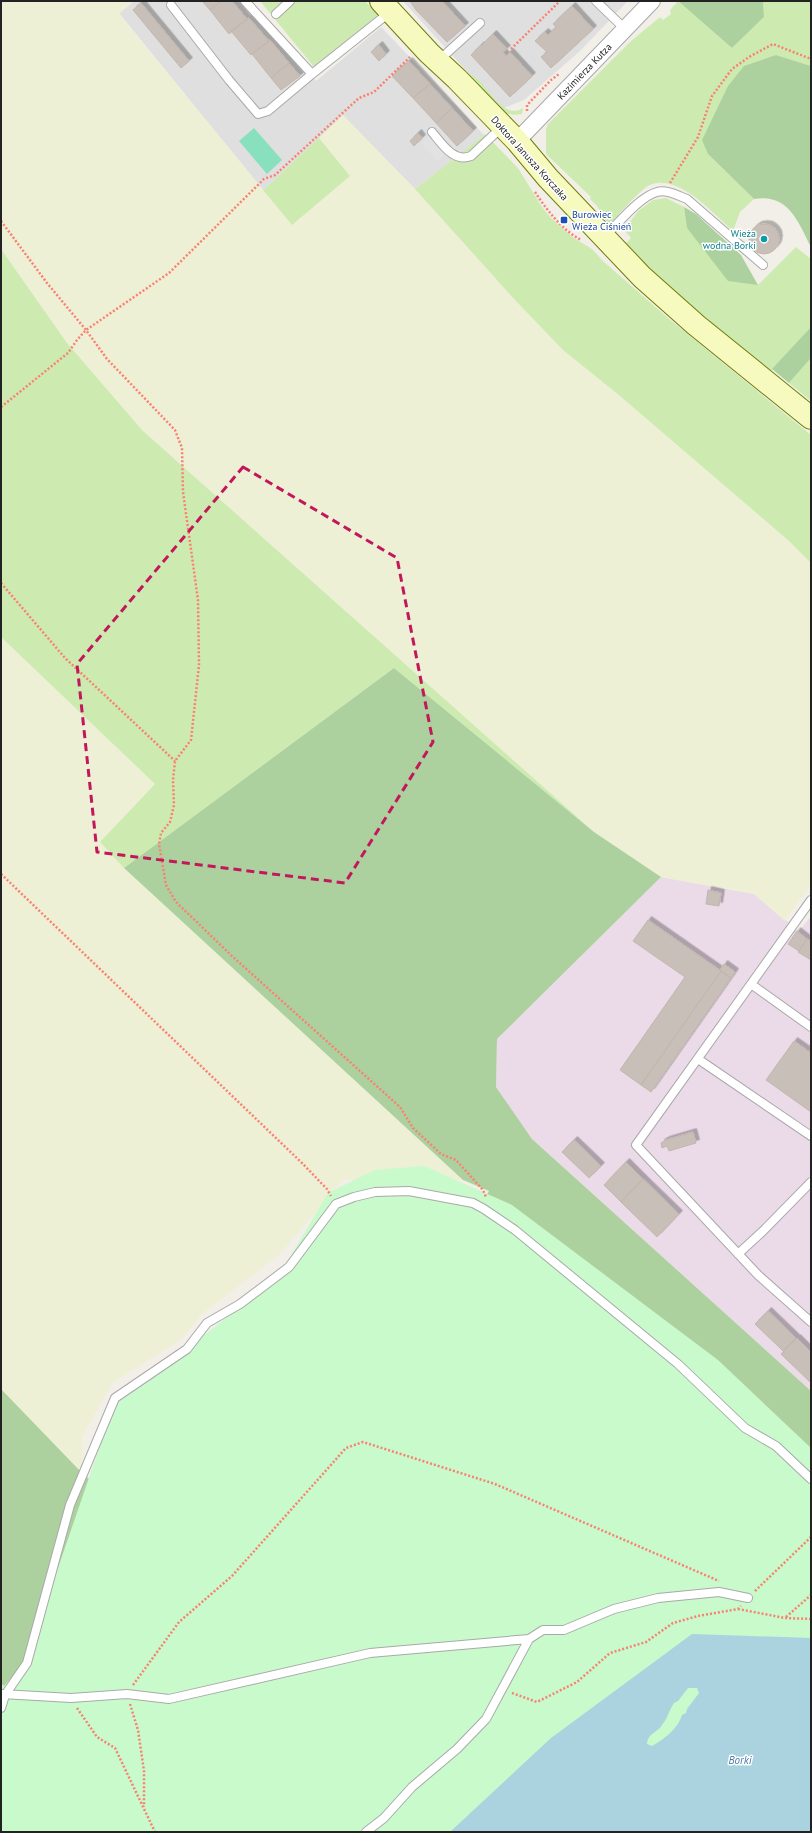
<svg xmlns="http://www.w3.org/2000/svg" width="812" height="1833" font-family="'PT Sans',sans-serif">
<defs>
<filter id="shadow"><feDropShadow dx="3.5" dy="-3.5" stdDeviation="0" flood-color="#0004"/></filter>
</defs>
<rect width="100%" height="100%" fill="#f2efe9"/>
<path fill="#e0dfdf" d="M134,1H250L316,81L381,27L484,135L415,189L343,116L263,190L119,13Z
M403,1H628L580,51L524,100L501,109Z"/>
<path fill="#ebdbe8" d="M661,877L754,894L799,931L811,916V1391L532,1139L496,1087L497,1039Z"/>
<path fill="#eef0d5" d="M1,1H134L119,14L292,225L350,176L319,138L343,115L415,189L515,300L563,350L620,396L789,541L811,563V884L785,921L754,894L661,877L594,832L143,431L67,343L1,249Z
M1,637L155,784L100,842L124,868L463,1180H343L279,1255L201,1315L182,1339L112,1383L82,1438L83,1474L1,1398Z"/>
<path fill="#cdebb0" d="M260,1H365L378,15L314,67Z
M678,1L732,48L764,17L763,1H811V66L776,55L708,154L754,199L740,212L733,231C713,214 679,173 650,185C642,188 625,208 618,215L619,218L610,227L597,206L590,199L591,197L546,154V129L548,124L631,41L660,17L663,20L671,14L670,10Z
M464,72C467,73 472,75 475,77C488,86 503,121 523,108L522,114L514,115L504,113Z
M485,134L518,168L542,207L551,218L574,238L592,249L604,262L668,318L811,435V563L789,541L620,396L563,350L515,300L415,189Z
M319,138L350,176L292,225L263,190Z
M666,198L684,207L687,228L758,285L796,247L811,259V327L770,372L660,279L626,245V243L631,238L624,230L638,211L653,200Z
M1,249L67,343L143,431L594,832L394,668L124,868L100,842L155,784L1,637Z
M811,358V401L789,383Z"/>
<path fill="#add19e" d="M678,1H763L764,17L732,48Z
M776,55L811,66V247C798,221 788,193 754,199L708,154L702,140L728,86L744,66Z
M684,207L696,214L741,255L758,285L728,281L687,228Z
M811,327V358L789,383L772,369Z
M394,668L594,832L661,877L497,1039L496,1087L532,1139L811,1391V1604L1,1832V1389L83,1474L102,1489L470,1220L489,1191L463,1180L124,868Z"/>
<path fill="#c8facc" d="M424,1166L512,1205L718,1360L811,1448V1832H1V1683L4,1686L26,1661L113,1408L141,1377L191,1345L277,1279L328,1193L375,1170Z"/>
<path fill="#88e0be" d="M254,128L282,160L267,174L239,141Z"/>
<path fill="#e2e2e2" d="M429,135L447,153L438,161L421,143Z"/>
<path fill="#aad3df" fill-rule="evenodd" d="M692,1634L811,1638V1832H450L551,1738ZM688,1688H697L699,1693L687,1709L686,1713L682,1715C678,1729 664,1739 652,1746L647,1744C648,1733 657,1733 662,1725C668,1718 669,1710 674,1703L678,1701Z"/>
<path fill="#c7bfb8" stroke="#c4b6ab" filter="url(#shadow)" d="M202,1H221L210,10Z
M221,1H232L247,19L229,34L210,10Z
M410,1H442L465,26L447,42L416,10Z
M141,3L189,61L181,68L133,10Z
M572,6L593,29L551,68L541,57L547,52L535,41L545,32L548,35L556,27L553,24Z
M249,18L269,41L251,55L231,31Z
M493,34L507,49L503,52L506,56L510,52L532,76L510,97L471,55L481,45L482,46L483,44Z
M270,40L289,63L271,78L252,54Z
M379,45L386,54L379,61L371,52Z
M409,61L430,84L413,98L392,76Z
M289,63L300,76L281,90L271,78Z
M430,84L452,108L436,123L413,98Z
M452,108L473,131L457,146L436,123Z
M418,133L422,138L414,146L410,141Z
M749 239a15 15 0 1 1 30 0a15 15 0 1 1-30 0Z
M708,890L721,893L719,906L706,904Z
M648,920L721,971L641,1085L620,1070L685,977L633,941Z
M797,931L807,939L799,951L788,944Z
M807,939L811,941V960L798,952Z
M724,964L735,972L731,978L720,970Z
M721,971L731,978L651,1092L641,1085Z
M794,1041L811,1053V1112L766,1080Z
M693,1132L696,1143L669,1151L667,1146L662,1148L661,1143L666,1140Z
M574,1140L601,1166L589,1178L562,1152Z
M626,1162L643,1179L621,1202L604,1185Z
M643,1179L679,1214L657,1237L621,1202Z
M768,1311L796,1338L783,1351L755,1324Z
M797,1338L811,1352V1383L781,1354Z"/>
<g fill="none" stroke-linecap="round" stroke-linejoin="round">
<defs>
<path id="lane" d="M245,1L312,74L390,12
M596,1L625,29
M171,5L229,80L258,114L268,111L312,74
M276,14L290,1
M438,61L480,23
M432,132C442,144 454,163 471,156L502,127
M604,237C618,224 639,197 657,192C666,189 679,196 687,199L763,265
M811,900L636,1145L758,1275L811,1322
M751,984L811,1027
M698,1059L811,1136
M738,1254L763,1231L811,1182
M2,1694L71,1698L127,1694L169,1699L370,1653L529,1639L543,1630H564L614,1609L658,1598L719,1592L748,1598
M1,1708L5,1695L27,1663L70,1505L115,1398L187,1349L207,1323L240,1304L289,1267L336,1204L354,1197L375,1192L409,1191L473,1203L484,1209L515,1230L678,1364L745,1428L776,1446L811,1479
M366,1832L384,1818L412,1787L457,1749L486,1719L529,1639"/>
<path id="street" d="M517,141L652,1"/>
<path id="secondary" d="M381,1L429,53L457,79L517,141L548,178L642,277L696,325L811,418"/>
</defs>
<use href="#lane" stroke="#a9a9a9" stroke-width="10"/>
<use href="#street" stroke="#a9a9a9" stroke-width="18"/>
<use href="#secondary" stroke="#707d05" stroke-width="24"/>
<path stroke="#fa8072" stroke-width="2.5" stroke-dasharray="2 2" stroke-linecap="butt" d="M511,49L560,1
M527,111V105L551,80L559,74
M670,183L698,137L712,96L732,69L749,57L773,44L811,59
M535,192C547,210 561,229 581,240
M1,221L47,283L86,330L107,359L175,430L182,448L183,492L198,600L199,665L191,740L175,761L173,780L174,805L170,822L161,833L159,844L166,885L176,902L233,957L400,1107L413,1128L441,1154L456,1160L483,1190L486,1197
M1,407L68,353L77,340L86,330L169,273L264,179L275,175L359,98L374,92L410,57
M1,583L65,658L175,761
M1,874L302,1163L327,1189L331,1196
M755,1591L811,1537
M738,1609L785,1618L811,1619
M786,1617L811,1595
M133,1685L179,1622L232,1576L346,1448L363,1442L495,1484L719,1581
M512,1693L537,1702L577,1682L610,1653L646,1642L673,1623L698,1616L738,1609L741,1606
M130,1704L138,1730L144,1771V1807
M77,1708L97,1737L115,1748L155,1832"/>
<use href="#lane" stroke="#fff" stroke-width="8"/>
<use href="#street" stroke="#fff" stroke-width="16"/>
<use href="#secondary" stroke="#f7fabf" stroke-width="22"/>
</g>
<path fill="none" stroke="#c2185b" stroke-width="3" stroke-dasharray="8 5" stroke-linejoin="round" d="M243,467L397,558L433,742L345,883L97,852L77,664Z"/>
<rect fill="#1a4fb4" stroke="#fff" stroke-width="1.5" x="560" y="216" width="8" height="8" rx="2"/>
<circle fill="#0f9aa8" stroke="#fff" stroke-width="1.5" cx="764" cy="239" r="4"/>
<g text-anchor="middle" stroke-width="3" stroke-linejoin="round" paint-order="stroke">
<g font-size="10" fill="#222" stroke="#fff">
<text transform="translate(584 71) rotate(-46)" y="4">Kazimierza Kutza</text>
<text transform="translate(530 158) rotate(48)" y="4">Doktora Janusza Korczaka</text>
</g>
<g font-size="10" fill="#164399" stroke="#fff" text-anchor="start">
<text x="572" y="218">Burowiec<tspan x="572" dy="12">Wieża Ciśnień</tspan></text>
</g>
<g font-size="10" fill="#0d838f" stroke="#fff" text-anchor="end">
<text x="756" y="237">Wieża<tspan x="756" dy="12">wodna Borki</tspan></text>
</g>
<g font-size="11" font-style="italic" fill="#4a7aab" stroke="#fff">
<text x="740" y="1764">Borki</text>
</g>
</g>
<rect width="812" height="1833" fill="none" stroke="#222222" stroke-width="4"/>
</svg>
